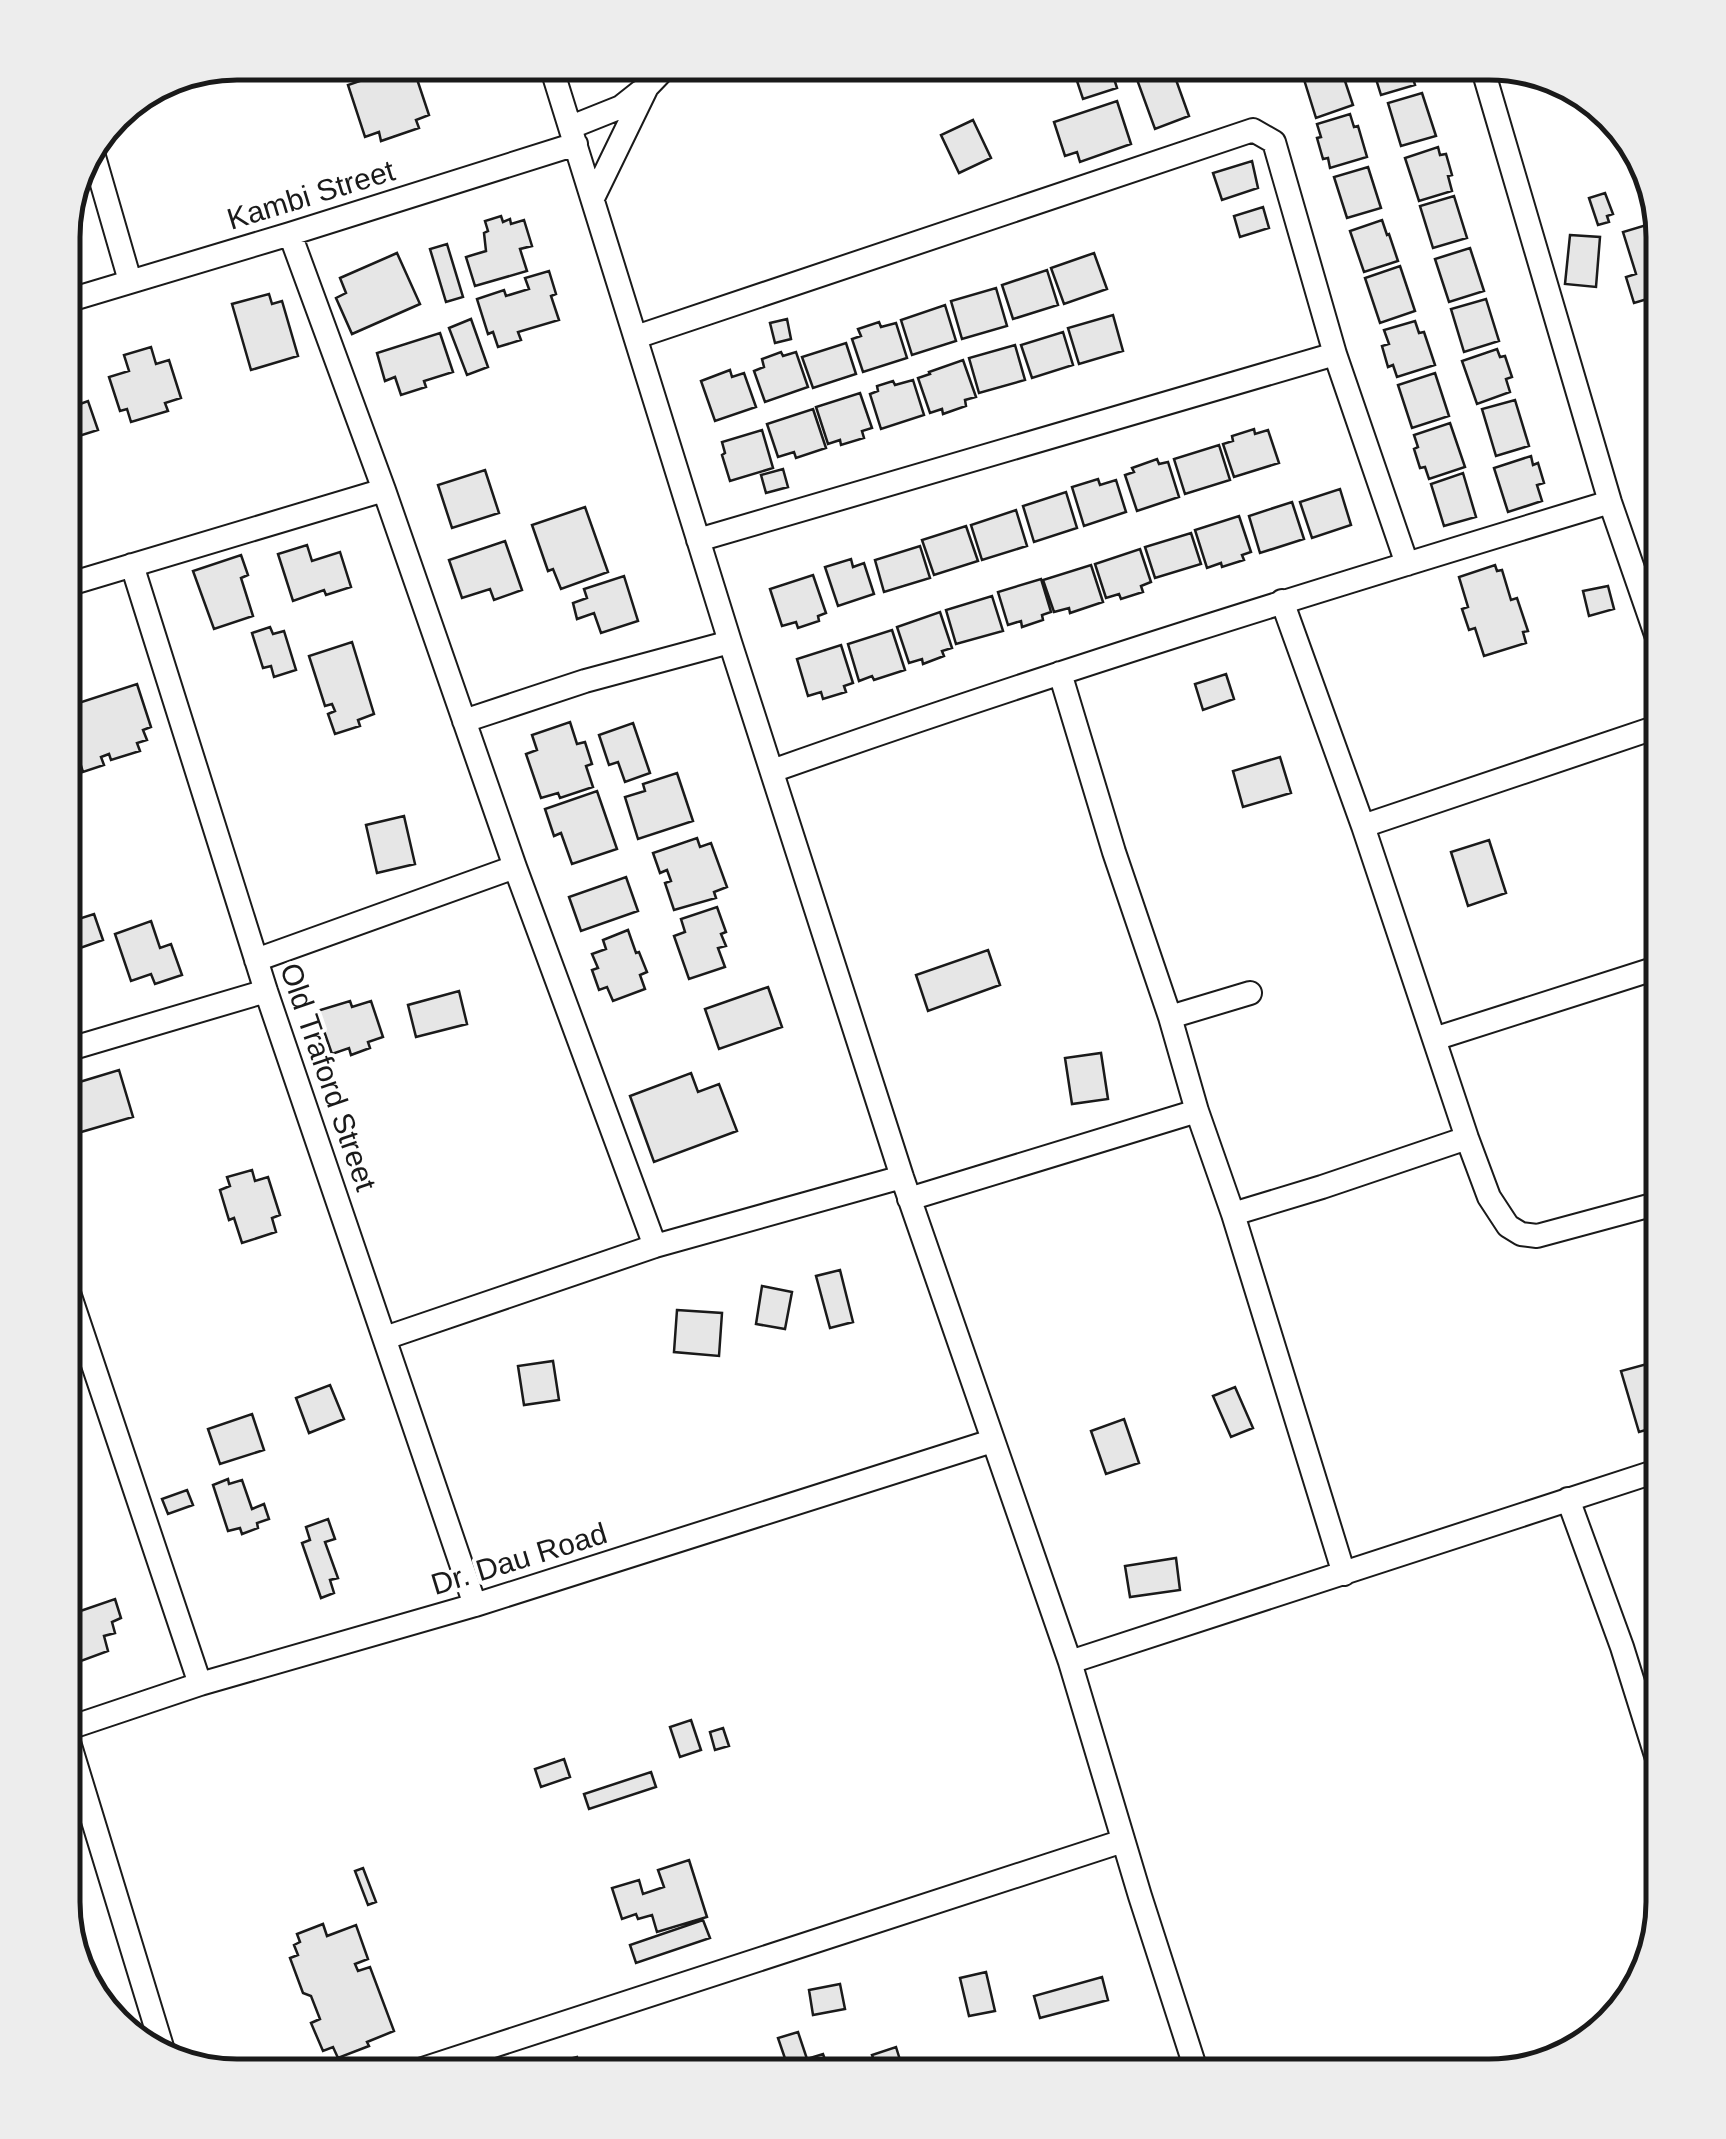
<svg xmlns="http://www.w3.org/2000/svg" width="1726" height="2139" font-family="Helvetica,sans-serif">
<rect width="100%" height="100%" fill="#fff"/>
<path fill="#e6e6e6" stroke="#1a1a1a" stroke-width="2.5" d="M301,63H326L329,73L305,80Z
M1071,63H1109L1117,88L1083,99Z
M1131,63H1170L1189,116L1155,129Z
M1333,63H1339L1353,105L1316,118L1302,73Z
M1371,63H1415L1416,67L1410,69L1415,85L1381,95Z
M413,67L429,115L416,120L419,128L381,141L379,132L365,137L348,85L386,72L387,76Z
M1422,93L1436,136L1401,146L1388,103Z
M1117,101L1131,144L1080,162L1077,152L1065,156L1054,122Z
M1350,114L1354,127L1358,126L1367,157L1330,168L1328,158L1323,159L1317,138L1321,137L1317,124Z
M973,120L991,158L959,173L941,135Z
M1438,147L1440,155L1446,154L1452,175L1448,176L1452,191L1419,201L1405,158Z
M1252,161L1258,188L1222,200L1213,173Z
M1368,167L1381,208L1347,218L1334,177Z
M1605,193L1613,214L1607,216L1609,222L1598,225L1589,198Z
M1454,196L1467,238L1433,248L1420,206Z
M1263,207L1269,228L1240,237L1234,216Z
M501,216L503,222L510,219L511,224L524,220L532,246L520,249L527,271L475,286L466,257L486,251L484,233L488,231L485,221Z
M1382,220L1387,235L1389,234L1398,261L1364,272L1350,231Z
M1653,223L1663,258V290L1654,293V297L1634,303L1626,277L1636,274L1623,232Z
M1570,235L1600,237L1596,287L1565,284Z
M447,244L463,297L446,302L430,249Z
M1470,248L1484,291L1449,302L1435,259Z
M397,253L420,304L352,334L336,298L346,293L340,278Z
M1094,253L1107,289L1064,304L1051,268Z
M1400,266L1415,311L1380,323L1365,278Z
M1047,270L1058,305L1013,319L1002,285Z
M549,271L556,294L551,296L559,320L518,332L521,340L498,347L493,332L488,334L477,299L504,290L506,296L529,289L525,278Z
M996,288L1007,326L962,339L951,301Z
M269,294L272,304L282,301L298,356L251,370L232,304Z
M1486,299L1499,341L1464,352L1451,309Z
M945,305L956,341L912,355L901,320Z
M1113,315L1123,351L1079,364L1068,328Z
M471,319L488,367L467,375L449,328Z
M787,319L791,339L775,343L770,323Z
M1415,321L1419,333L1424,332L1435,365L1397,377L1393,365L1388,367L1382,346L1389,344L1384,330Z
M879,322L881,327L896,323L907,358L863,372L852,339L861,336L858,329Z
M1063,332L1073,365L1032,378L1021,345Z
M440,333L453,372L424,381L426,387L401,395L395,377L385,381L377,353Z
M846,343L856,374L813,388L802,357Z
M1015,345L1025,380L979,393L969,358Z
M151,347L156,364L169,360L181,398L165,403L168,411L131,422L127,409L120,411L109,377L129,371L124,355Z
M1497,349L1500,357L1505,356L1512,377L1506,379L1510,392L1477,404L1462,361Z
M781,352L783,356L796,352L808,387L765,402L754,371L764,367L762,359Z
M963,360L976,397L965,400L966,406L943,414L942,409L930,413L918,378L930,374L929,372Z
M730,370L732,377L744,373L756,407L715,421L701,381Z
M1435,373L1449,416L1412,428L1398,385Z
M913,380L924,415L881,429L870,394L878,391L877,386L893,381L895,385Z
M74,383L80,404L88,401L98,430L63,441V387Z
M860,393L872,428L862,431L864,438L841,445L840,440L828,444L816,407Z
M1515,400L1529,446L1496,456L1482,409Z
M813,409L826,448L796,458L794,452L778,457L767,424Z
M1450,423L1465,467L1429,479L1425,467L1420,468L1414,449L1418,447L1414,435Z
M1254,429L1255,434L1268,430L1279,463L1234,477L1223,444L1233,441L1232,436Z
M762,430L773,468L730,481L722,455L725,453L722,442Z
M1219,445L1230,480L1185,494L1174,459Z
M1531,456L1533,465L1538,463L1544,483L1537,485L1542,501L1508,512L1494,468Z
M1157,459L1159,464L1168,462L1179,497L1137,511L1125,475L1134,472L1132,468Z
M783,469L788,487L766,493L761,475Z
M485,470L499,513L452,528L438,485Z
M1463,473L1476,517L1444,526L1431,484Z
M1098,479L1100,485L1116,480L1126,512L1084,526L1072,487Z
M1340,489L1351,525L1312,538L1300,502Z
M1066,492L1077,528L1034,542L1023,506Z
M1292,502L1304,539L1260,553L1249,516Z
M585,507L608,572L561,589L553,569L548,571L532,525Z
M1016,510L1027,546L982,560L971,525Z
M1239,516L1251,552L1242,555L1244,560L1222,567L1221,563L1207,568L1195,530Z
M966,526L978,561L934,575L922,540Z
M1191,533L1201,564L1155,578L1145,547Z
M505,541L522,590L494,600L490,589L462,598L449,560Z
M307,545L312,561L340,552L351,587L326,595L324,590L293,601L278,554Z
M920,546L930,578L884,592L875,560Z
M1140,549L1151,582L1141,586L1143,592L1121,599L1119,594L1106,598L1095,564Z
M241,555L248,575L241,578L253,616L214,629L193,571Z
M851,559L853,567L864,563L874,594L838,606L825,567Z
M1091,565L1103,602L1070,613L1069,608L1054,612L1043,580Z
M1495,565L1497,571L1502,570L1511,600L1517,598L1528,631L1523,632L1526,643L1484,656L1475,628L1469,630L1462,609L1468,607L1459,577Z
M813,575L826,613L818,616L819,621L798,628L796,622L782,626L770,589Z
M624,576L638,621L601,633L594,613L577,619L573,603L587,598L584,589Z
M1041,579L1051,612L1042,615L1043,620L1022,627L1021,621L1008,625L998,592Z
M1608,586L1614,609L1589,616L1583,591Z
M992,596L1003,631L956,644L946,610Z
M940,612L952,648L942,651L944,656L923,664L922,659L909,663L897,627Z
M270,627L273,634L284,631L296,670L274,677L271,666L263,668L252,633Z
M892,630L905,670L874,680L872,676L859,681L848,644Z
M352,642L374,714L358,720L360,726L335,734L328,714L335,711L332,704L325,706L309,656Z
M841,645L853,683L844,686L846,692L823,699L821,692L808,696L797,659Z
M1226,674L1234,699L1203,710L1195,684Z
M137,684L151,727L143,730L147,740L137,743L140,751L111,760L109,754L101,757L104,765L83,772L63,708Z
M570,722L577,744L585,742L592,764L586,766L593,787L560,798L558,793L541,798L526,754L537,750L532,735Z
M633,723L650,773L625,782L618,762L609,765L599,735Z
M1280,757L1291,793L1243,807L1233,771Z
M677,773L693,821L638,839L625,797L645,791L643,784Z
M597,791L617,849L572,864L561,833L554,836L545,809Z
M404,816L415,864L377,873L366,825Z
M697,838L700,847L711,843L727,887L714,892L716,898L674,910L665,883L671,881L667,870L660,873L653,853Z
M1489,840L1506,893L1468,906L1451,852Z
M73,851L80,869L64,875L63,855Z
M626,877L638,911L581,931L569,897Z
M717,907L726,932L721,934L726,946L718,948L725,967L689,979L674,936L685,932L681,919Z
M94,914L103,940L63,954V942L77,937L72,921Z
M151,921L160,948L171,944L182,975L155,984L151,974L131,981L115,934Z
M628,930L636,953L639,952L647,972L640,975L645,989L613,1001L607,987L599,990L592,970L598,968L592,954L606,949L603,940Z
M988,950L1000,985L928,1011L916,975Z
M768,987L782,1027L719,1049L705,1009Z
M459,991L467,1024L416,1037L408,1005Z
M350,1001L352,1007L371,1001L383,1037L368,1042L370,1048L351,1055L349,1048L332,1054L317,1011Z
M1101,1053L1108,1099L1072,1104L1065,1058Z
M119,1070L133,1117L64,1137L63,1087Z
M691,1073L698,1092L719,1084L737,1131L654,1162L630,1096Z
M252,1170L255,1181L268,1177L280,1215L272,1218L276,1232L242,1243L234,1218L229,1220L220,1190L230,1186L227,1177Z
M840,1270L853,1322L830,1328L816,1276Z
M762,1286L792,1292L785,1329L756,1324Z
M677,1310L722,1313L719,1356L674,1352Z
M553,1361L559,1400L524,1405L518,1366Z
M1658,1361L1663,1380V1425L1639,1432L1621,1371Z
M330,1385L344,1419L309,1433L296,1398Z
M1235,1387L1253,1428L1231,1437L1213,1396Z
M252,1414L264,1450L220,1464L208,1429Z
M1124,1419L1139,1463L1106,1474L1091,1431Z
M228,1479L229,1484L242,1480L252,1509L264,1504L269,1519L257,1523L258,1528L242,1534L240,1528L228,1531L213,1485Z
M187,1490L193,1505L168,1514L162,1499Z
M328,1519L335,1539L325,1542L338,1578L330,1580L334,1593L321,1598L302,1543L310,1540L306,1527Z
M1176,1558L1180,1590L1130,1597L1125,1566Z
M115,1599L121,1618L112,1622L115,1633L104,1636L108,1651L81,1661L72,1636L63,1640V1617Z
M691,1720L701,1750L680,1757L670,1727Z
M723,1728L729,1746L715,1750L710,1732Z
M564,1759L570,1777L541,1787L535,1769Z
M651,1772L656,1787L589,1809L584,1794Z
M689,1860L707,1917L657,1932L652,1915L638,1919L636,1914L622,1919L612,1888L639,1880L643,1894L664,1887L658,1870Z
M363,1868L376,1902L368,1905L355,1871Z
M703,1920L710,1938L636,1963L630,1945Z
M323,1924L327,1936L356,1925L368,1959L355,1964L358,1971L370,1967L394,2031L367,2042L369,2046L338,2058L333,2047L323,2051L311,2023L320,2019L311,1996L303,1993L290,1958L298,1955L294,1945L300,1942L297,1934Z
M986,1972L995,2011L969,2016L960,1978Z
M1102,1977L1108,2000L1040,2018L1034,1996Z
M840,1984L845,2009L813,2015L809,1990Z
M798,2032L807,2059L823,2054L831,2076H791L778,2038Z
M896,2047L905,2076H880L872,2055Z
M577,2057L582,2076H549L546,2065Z"/>
<g fill="none" stroke-linecap="round" stroke-linejoin="round">
<defs>
<path id="minor" d="M550,63L730,642L902,1177L1070,1662L1140,1896L1198,2076
M1481,63L1610,502L1663,655
M571,127L621,107L640,92
M91,146L130,281
M593,198L647,87L670,63
M290,234L384,490L515,867L655,1246
M63,302L290,234L576,144
M636,337L1253,130L1274,142L1335,354L1407,564
M698,540L1335,354
M132,565L266,991L475,1605
M63,586L384,490
M1282,601L1363,826L1467,1138L1489,1197L1508,1226L1521,1234L1537,1236L1663,1202
M1060,673L1114,852L1170,1017L1197,1111L1233,1214L1322,1187L1467,1138
M464,721L585,681L730,642
M772,771C1049,673 1329,587 1610,502
M1363,826L1663,725
M256,960L515,867
M1170,1017L1250,993
M1434,1039L1663,966
M63,1051L266,991
M909,1199L1197,1111
M1233,1214L1344,1574
M63,1275L200,1684
M385,1338L655,1246L902,1177
M1568,1499L1622,1647L1663,1778
M1070,1662L1663,1469
M65,1729L166,2060
M63,1730L200,1684L475,1605L992,1441
M401,2076L1123,1841"/>
</defs>
<use href="#minor" stroke="#1a1a1a" stroke-width="26"/>
<use href="#minor" stroke="#fff" stroke-width="22"/>
</g>
<g text-anchor="middle" stroke-width="8" stroke-linejoin="round" paint-order="stroke">
<g font-size="30" fill="#1a1a1a" stroke="#fff">
<text transform="translate(311 195) rotate(-17)" y="10">Kambi Street</text>
<text transform="translate(328 1077) rotate(71)" y="10">Old Traford Street</text>
<text transform="translate(519 1559) rotate(-17)" y="10">Dr. Dau Road</text>
</g>
</g>
<path d="M0 0H1726V2139H0ZM237 80H1489A157 157 0 0 1 1646 237V1902A157 157 0 0 1 1489 2059H237A157 157 0 0 1 80 1902V237A157 157 0 0 1 237 80Z" fill="#ededed" fill-rule="evenodd"/>
<path fill="none" stroke="#1a1a1a" stroke-width="5" d="M237 80H1489A157 157 0 0 1 1646 237V1902A157 157 0 0 1 1489 2059H237A157 157 0 0 1 80 1902V237A157 157 0 0 1 237 80Z"/>
</svg>
